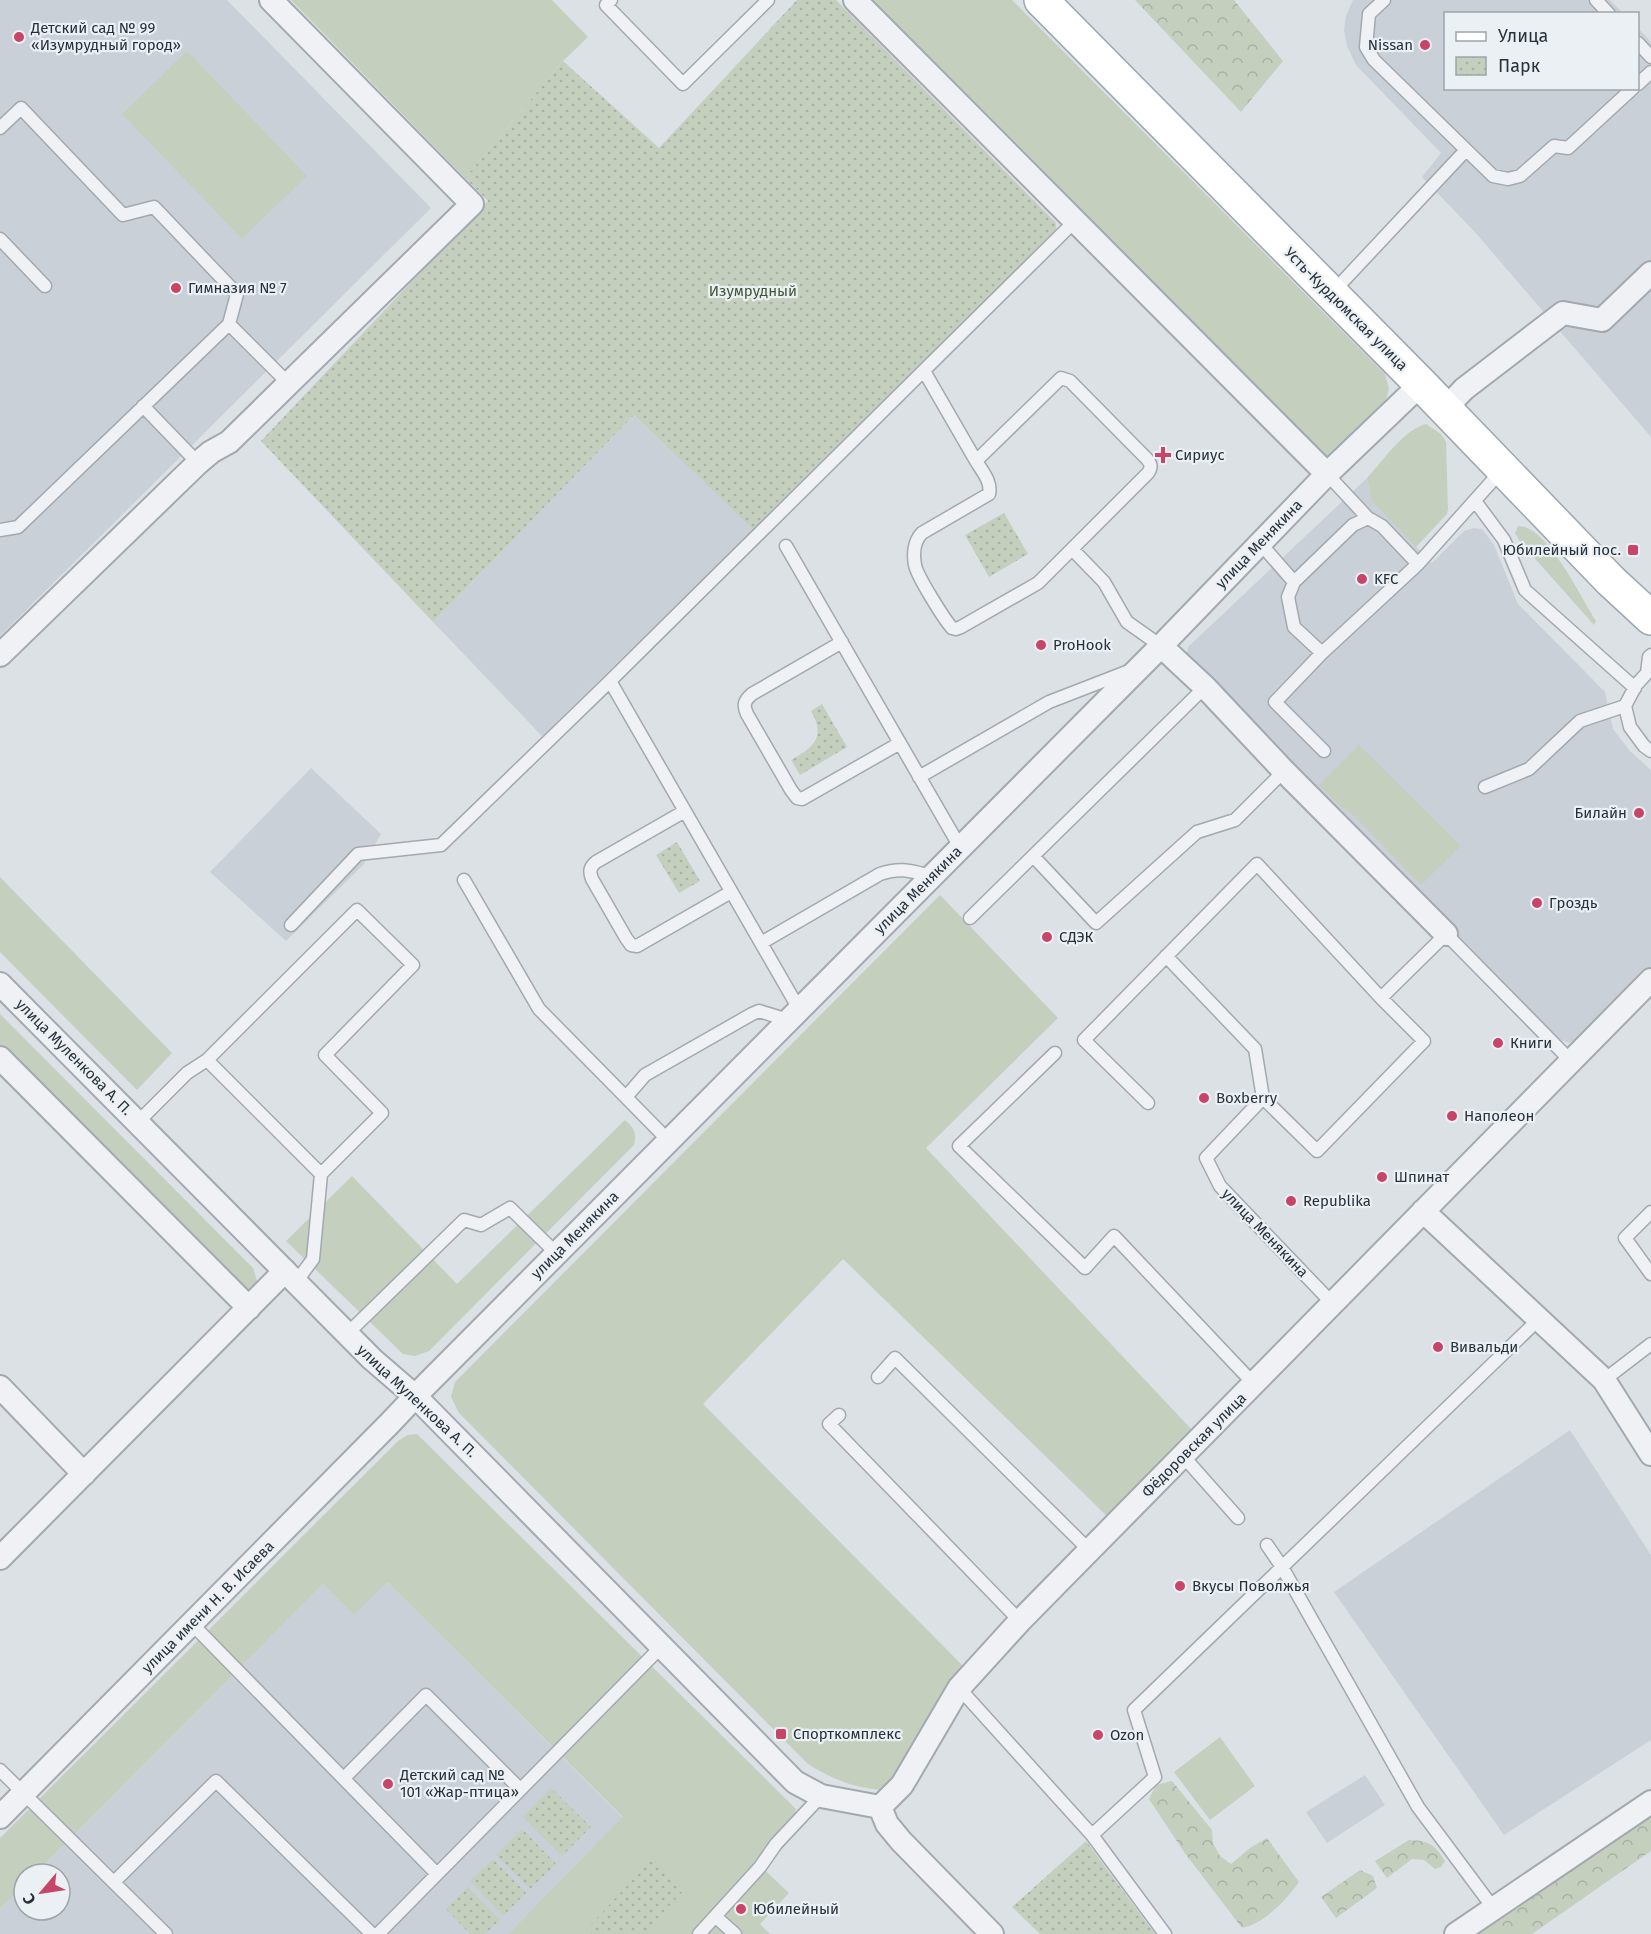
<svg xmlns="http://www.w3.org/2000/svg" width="1651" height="1934" font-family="'Fira Sans',sans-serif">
<defs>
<pattern id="forest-crowns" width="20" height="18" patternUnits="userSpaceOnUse" patternTransform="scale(1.5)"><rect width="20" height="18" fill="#c4cfbe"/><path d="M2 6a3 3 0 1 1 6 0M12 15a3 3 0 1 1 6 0" fill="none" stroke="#a8b2a4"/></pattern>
<pattern id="park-dots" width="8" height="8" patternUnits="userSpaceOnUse" patternTransform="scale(1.5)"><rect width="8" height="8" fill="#c4cfbe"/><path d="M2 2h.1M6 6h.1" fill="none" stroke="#a8b2a4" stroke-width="1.8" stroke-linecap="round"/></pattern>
</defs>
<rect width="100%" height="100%" fill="#dce1e6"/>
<path fill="#cad0d7" d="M0,0H227L431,208L0,636Z
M1353,0H1610L1623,13L1446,14V88H1638V28L1651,42V437L1474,231L1422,177L1441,153L1356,65L1347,46L1344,30L1346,16Z
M634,415L753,530L542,736L433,622Z
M1367,478L1371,500L1432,563L1464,531L1474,528L1482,529L1494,545L1518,604L1605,692L1613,729L1630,751L1651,770V969L1583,1037L1571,1043L1560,1040L1192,665L1186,656L1188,647Z
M311,768L381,834L363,865L286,941L210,872Z
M1570,1430L1651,1555V1740L1504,1835L1334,1592Z
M387,1582L623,1818L508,1934H0V1909L24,1885V1910H60V1874H35L323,1584Z
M1365,1775L1385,1805L1327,1843L1306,1812Z"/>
<path fill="#c4cfbe" d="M291,0H552L588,37L563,61L465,178Z
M862,0H1012L1385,374L1389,389L1386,400L1333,455L1324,457Z
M187,51L307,176L242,239L122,114Z
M1426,424L1441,434L1446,442L1448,509L1447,514L1416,547L1371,500L1367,478C1384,460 1402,431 1426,424Z
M1518,526C1547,525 1581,598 1596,621L1594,625L1521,543L1515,533Z
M1359,745L1461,846L1421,885L1349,811L1341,807L1319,785Z
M0,877L172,1053L137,1090L0,952Z
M940,895L1058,1018L926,1148L1195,1433L1110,1519L843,1259L703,1404L968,1671L904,1770L883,1790C854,1788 832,1779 808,1764L459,1413L451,1397L455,1382Z
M0,1014L253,1268L258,1284L253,1289L245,1293L0,1048Z
M625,1120C634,1128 637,1133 634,1145L429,1351L415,1356L403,1354L286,1241L352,1176L457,1284Z
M417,1434L796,1809L793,1821L755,1861L789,1893L760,1924L770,1934H508L623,1817L387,1582L354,1615L323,1584L35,1874H24V1885L0,1909V1838L398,1441L408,1435Z
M1220,1737L1255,1786L1210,1820L1174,1772Z"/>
<path fill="url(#forest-crowns)" d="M1135,0H1234L1283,61L1241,112Z
M1172,1781L1212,1830L1213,1843L1220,1856L1231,1864L1250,1848L1267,1838L1299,1882C1287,1899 1264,1924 1242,1928L1184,1852L1149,1799L1156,1785Z
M1651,1809V1851L1532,1934H1474Z
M1409,1840C1430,1841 1434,1844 1445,1861L1441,1867L1435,1869L1424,1860L1412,1859L1387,1878L1375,1861Z
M1360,1870L1373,1876L1377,1888L1336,1918L1321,1897Z"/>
<path fill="url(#park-dots)" d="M797,0H836L1056,223V232L1052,239L753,530L634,415L433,622L261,441L488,201L465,178L563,61L659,148Z
M1004,513L1028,554L989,577L965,535Z
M822,704L847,747L800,775L791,760C814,747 826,737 811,711Z
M677,842L700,881L679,893L656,855Z
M551,1788L591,1827L562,1856L523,1817Z
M522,1829L556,1864L530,1889L496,1855Z
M1086,1841L1155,1934H1040L1012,1907Z
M653,1858L685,1889L643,1934H582Z
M493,1859L526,1893L503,1916L470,1881Z
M468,1887L500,1920L485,1934H470L446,1909Z"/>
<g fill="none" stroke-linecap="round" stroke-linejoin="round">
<defs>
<path id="lane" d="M611,0L606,5L683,84L768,0
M1384,0L1369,14L1366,47L1374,60L1493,176L1508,179L1520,176L1554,146L1568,148L1633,88
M1596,0L1609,14
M1638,43L1651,57
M1638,84L1651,72
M0,128L21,108L123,215L154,207L237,294L229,324L18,527L0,530
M0,239L45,286
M1332,293L1466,150
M229,324L289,384
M924,371L976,461L1061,378L1070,381L1147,459C1151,464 1152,467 1148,473L1072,549
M143,406L198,463
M976,461C982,471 992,482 989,494L922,533C914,541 913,554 915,565C917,576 944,619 952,628L956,629L961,627L1038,583L1072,549L1104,582L1127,622L1161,646
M1327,474L1368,518
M1475,501L1504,540L1525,590L1635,688
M1260,543L1294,582L1288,597L1294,627L1322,653
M786,546L960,847
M1294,582L1353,525L1368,518L1382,526L1418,564
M842,642L752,694C744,701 743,705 747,714L791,790L797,798L802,799L900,743
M1651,655L1649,657L1647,673L1636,685L1625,706L1630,727L1644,746L1651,751
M610,681L799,1009
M1205,687L1033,856L1096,923L1197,832L1235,820L1284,771
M1324,751L1275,702L1322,653L1418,564L1502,470
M919,777L1049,702L1129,671
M1485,787L1529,769L1580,721L1625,706
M685,811L596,862C590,867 589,871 592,879L626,938L631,945L637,946L731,892
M464,880L539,1009L668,1140
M970,918L1033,856
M291,925L358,854L441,845L610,681L1075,221
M761,943L880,874C901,867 911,871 931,876
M1381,998L1446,934L1571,1061
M1055,1053L959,1146L1085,1268L1114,1236L1254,1384
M626,1097L645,1075L752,1014L759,1011L788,1020
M1263,1098L1206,1158L1220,1186L1332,1303
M1148,1103L1084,1040L1257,864L1381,998L1424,1041L1317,1151L1263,1098L1255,1049L1166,956
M138,1122L187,1073L207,1060
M1651,1212L1625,1238L1651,1274
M296,1282L313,1259L321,1174L382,1113L325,1055L413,965L357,910L207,1060L321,1174
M347,1334L464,1220L481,1225L510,1208L557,1254
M878,1377L895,1358L1089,1550
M1604,1380L1651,1344
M839,1415L829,1424L1020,1621
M1183,1456L1238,1518
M1267,1545L1282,1567L1418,1807L1494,1909
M192,1624L437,1874
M959,1688L1092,1835L1165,1934
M0,1770L166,1934
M344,1778L426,1695L520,1789
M1092,1835L1155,1777L1134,1710L1539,1319
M114,1882L216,1781L372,1934
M716,1917L735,1934
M378,1934L662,1646
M699,1934L760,1867L776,1844L821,1796"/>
<path id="street" d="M855,0L1327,474
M1445,409L1464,389L1563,313L1602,320L1651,273
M1161,646L1205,687L1284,771L1446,934
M0,655L198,463L211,452L229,442L472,204L271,0
M0,984L372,1359L416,1397L795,1782L821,1796L880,1807
M0,1058L249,1308
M1423,1211L1604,1380L1651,1454
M0,1387L84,1474
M0,1558L285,1271
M880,1807L902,1785L959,1688L1020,1621L1651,980
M880,1807L887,1824L901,1841L992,1934
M0,1817L390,1423L426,1385L1161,646L1327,474L1421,384
M1456,1934L1651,1802"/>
<path id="primary" d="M1041,0L1421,384L1611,581L1651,618"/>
</defs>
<use href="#lane" stroke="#a2a9af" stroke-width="15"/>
<use href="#street" stroke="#a2a9af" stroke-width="26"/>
<use href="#primary" stroke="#9ca7b1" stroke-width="36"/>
<use href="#lane" stroke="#eff1f4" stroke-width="12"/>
<use href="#street" stroke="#eff1f4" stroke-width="22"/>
<use href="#primary" stroke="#fff" stroke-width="33"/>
</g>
<g fill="#c74567" stroke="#ebf0f4" stroke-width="2">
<circle cx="19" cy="37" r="6"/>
<circle cx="1425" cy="45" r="6"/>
<circle cx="176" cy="288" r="6"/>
<path d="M1160 446h6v6h6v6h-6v6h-6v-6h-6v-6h6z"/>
<rect x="1627" y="544" width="12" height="12" rx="3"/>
<circle cx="1362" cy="579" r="6"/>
<circle cx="1041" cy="645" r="6"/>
<circle cx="1639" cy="813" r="6"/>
<circle cx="1537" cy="903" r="6"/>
<circle cx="1047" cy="937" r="6"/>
<circle cx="1498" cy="1043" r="6"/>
<circle cx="1204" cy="1098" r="6"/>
<circle cx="1452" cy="1116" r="6"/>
<circle cx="1382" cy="1177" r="6"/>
<circle cx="1291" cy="1201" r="6"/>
<circle cx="1438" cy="1347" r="6"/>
<circle cx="1180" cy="1586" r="6"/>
<rect x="775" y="1728" width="12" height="12" rx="3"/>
<circle cx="1098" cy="1735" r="6"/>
<circle cx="388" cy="1784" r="6"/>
<circle cx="741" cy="1909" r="6"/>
</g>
<g text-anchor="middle" stroke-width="4.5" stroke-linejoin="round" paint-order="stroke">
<g font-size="15" fill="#27313b" stroke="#ebf0f4" text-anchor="start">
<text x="31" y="33">Детский сад № 99<tspan x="31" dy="17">«Изумрудный город»</tspan></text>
<text x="1413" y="50" text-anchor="end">Nissan</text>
<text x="188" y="293">Гимназия № 7</text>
<text x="1175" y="460">Сириус</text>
<text x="1621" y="555" text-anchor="end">Юбилейный пос.</text>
<text x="1374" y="584">KFC</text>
<text x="1053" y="650">ProHook</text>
<text x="1627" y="818" text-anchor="end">Билайн</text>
<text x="1549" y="908">Гроздь</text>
<text x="1059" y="942">СДЭК</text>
<text x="1510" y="1048">Книги</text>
<text x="1216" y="1103">Boxberry</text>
<text x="1464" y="1121">Наполеон</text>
<text x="1394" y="1182">Шпинат</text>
<text x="1303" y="1206">Republika</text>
<text x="1450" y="1352">Вивальди</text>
<text x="1192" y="1591">Вкусы Поволжья</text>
<text x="793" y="1739">Спорткомплекс</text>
<text x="1110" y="1740">Ozon</text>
<text x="400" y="1780">Детский сад №<tspan x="400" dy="17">101 «Жар-птица»</tspan></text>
<text x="753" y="1914">Юбилейный</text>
</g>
<g font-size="15" fill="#3f5635" stroke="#ebf0f4">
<text x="753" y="296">Изумрудный</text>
</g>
<g font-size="15" fill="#27313b" stroke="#ebf0f4">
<text transform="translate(1346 309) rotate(45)" y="5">Усть-Курдюмская улица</text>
<text transform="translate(1259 544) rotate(-46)" y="5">улица Менякина</text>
<text transform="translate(918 890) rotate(-45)" y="5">улица Менякина</text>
<text transform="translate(74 1057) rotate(45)" y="5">улица Муленкова А. П.</text>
<text transform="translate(1265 1233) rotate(46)" y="5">улица Менякина</text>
<text transform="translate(575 1235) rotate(-45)" y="5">улица Менякина</text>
<text transform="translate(417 1401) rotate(43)" y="5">улица Муленкова А. П.</text>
<text transform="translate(1194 1445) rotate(-45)" y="5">Фёдоровская улица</text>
<text transform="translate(208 1607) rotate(-45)" y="5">улица имени Н. В. Исаева</text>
</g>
</g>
<rect x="1444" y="12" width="195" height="78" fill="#ebf0f4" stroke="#9da4aa" stroke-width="1.5"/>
<rect x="1456" y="32" width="30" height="9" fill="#ffffff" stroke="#9da4aa" stroke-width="1.5"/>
<text x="1498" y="42" font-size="18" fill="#27313b">Улица</text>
<rect x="1456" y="57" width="30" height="18" fill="url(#park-dots)" stroke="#9da4aa" stroke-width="1.5"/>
<text x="1498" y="72" font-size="18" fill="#27313b">Парк</text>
<g transform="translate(42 1892) rotate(241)"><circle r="28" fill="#ebf0f4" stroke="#9da4aa" stroke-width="1.5"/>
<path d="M0-4.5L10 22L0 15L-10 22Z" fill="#c74567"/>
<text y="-9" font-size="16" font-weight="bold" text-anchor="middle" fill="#27313b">С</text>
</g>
</svg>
